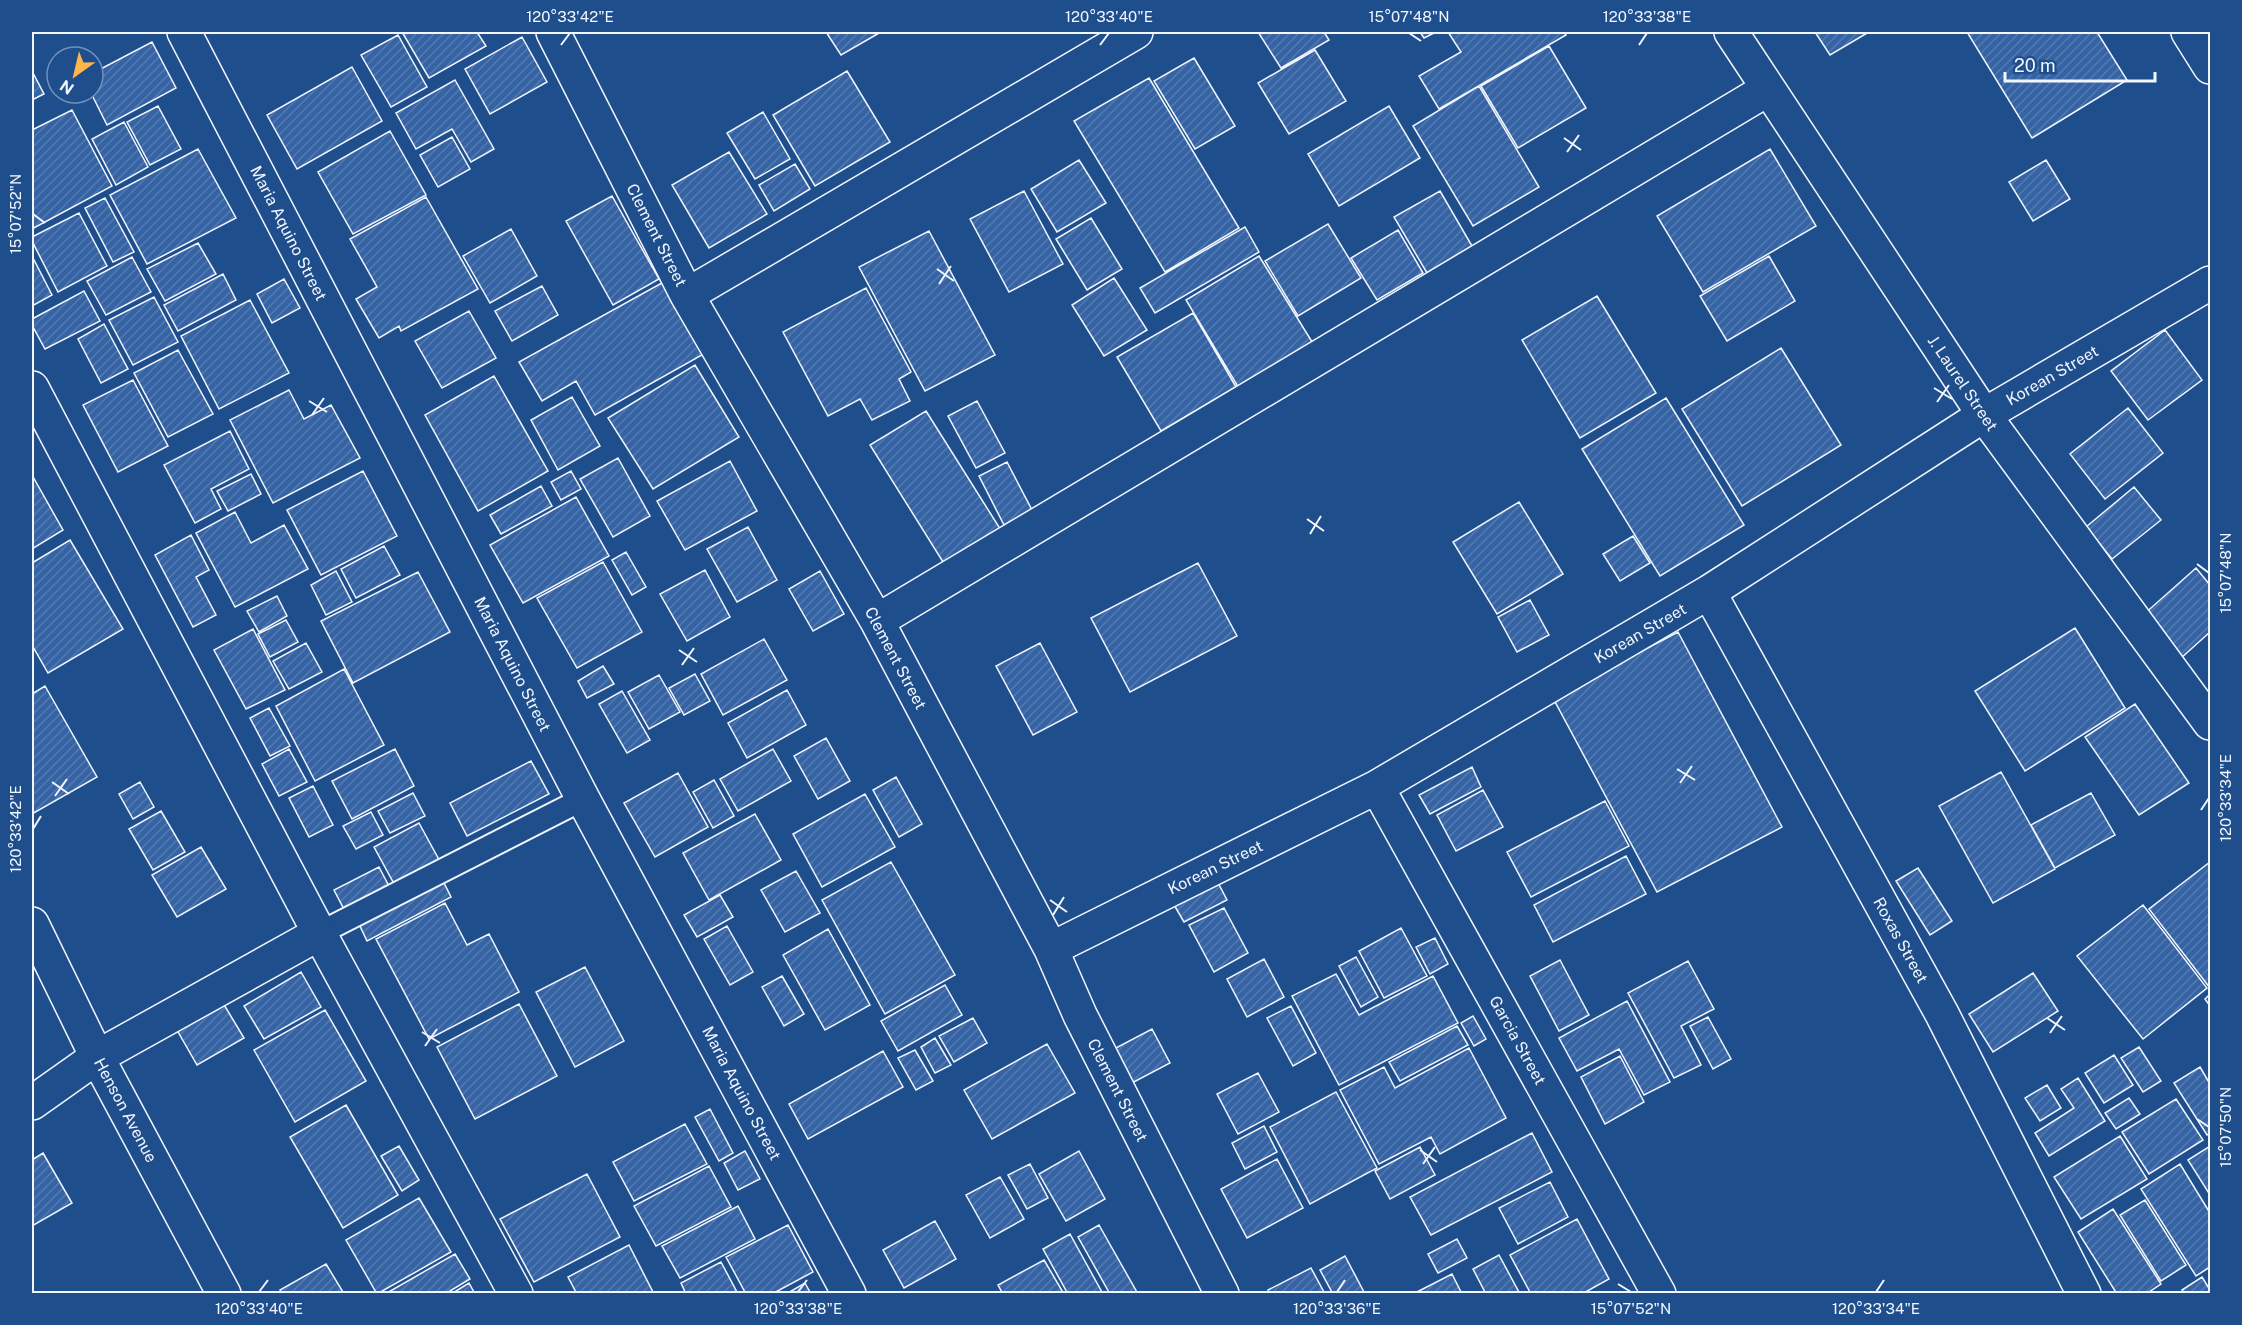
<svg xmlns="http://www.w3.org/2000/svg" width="2242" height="1325" font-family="'Public Sans',sans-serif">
<defs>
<pattern id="building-hatch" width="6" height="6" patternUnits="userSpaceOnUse" patternTransform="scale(1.5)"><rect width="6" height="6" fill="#3563a3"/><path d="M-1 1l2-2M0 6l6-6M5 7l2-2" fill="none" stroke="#537ab1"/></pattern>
</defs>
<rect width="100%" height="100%" fill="#1f4e8c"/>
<path fill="url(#building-hatch)" stroke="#f2f6ff" stroke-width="1.5" d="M402,32H477L486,46L429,78Z
M826,32H881L841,55Z
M1258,32H1324L1329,40L1281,68Z
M1420,32H1436L1424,38Z
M1448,32H1564L1566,35L1439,109L1419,76L1461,52Z
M1815,32H1869L1830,55Z
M1967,32H2097L2127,80L2032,138Z
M398,35L427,87L391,107L361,55Z
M522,37L547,82L490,114L465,69Z
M152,42L176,88L107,125L91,93H93V73Z
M1549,46L1586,108L1518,148L1481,86Z
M1315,50L1346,101L1289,134L1258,83Z
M1194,58L1235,126L1195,149L1154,81Z
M352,67L382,121L297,169L267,115Z
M32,71L44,94L32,100Z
M847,71L890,142L815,186L773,115Z
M1149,78L1239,228L1165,272L1074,121Z
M455,80L494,149L471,162L452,129L416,149L396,113Z
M1479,86L1539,187L1473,226L1413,126Z
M158,106L181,149L150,165L127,122Z
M1389,106L1420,158L1339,206L1308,154Z
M72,110L112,186L32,229V130Z
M763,112L790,159L755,179L727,133Z
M124,122L148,167L116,185L92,139Z
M390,131L426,195L353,234L318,172Z
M452,137L470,169L438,187L420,155Z
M198,149L236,218L147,264L110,195Z
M1770,149L1816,226L1703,292L1657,216Z
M729,152L767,214L709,248L672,185Z
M1079,160L1106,203L1057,232L1031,189Z
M2046,160L2070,199L2033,221L2009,182Z
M795,164L810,189L774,211L759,185Z
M1024,191L1063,264L1009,292L970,219Z
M1440,191L1472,246L1427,273L1394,217Z
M612,196L659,279L613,305L566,221Z
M426,197L478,289L401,331L399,326L379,338L356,299L377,287L350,239Z
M105,198L134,252L113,262L85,208Z
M79,213L107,266L58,292L32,241V237Z
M1091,218L1122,269L1087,290L1056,239Z
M1328,224L1361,278L1298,316L1265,261Z
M1245,227L1259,252L1155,313L1140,288Z
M511,229L537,276L490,303L463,256Z
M1398,230L1423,273L1377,300L1351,258Z
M929,231L995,355L925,391L859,267Z
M198,243L216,274L165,301L147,269Z
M32,256L52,295L32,306Z
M1259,256L1314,345L1240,390L1186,300Z
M1769,256L1795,301L1727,341L1700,296Z
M132,257L151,292L106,315L87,281Z
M223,274L236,300L178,331L164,305Z
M1114,278L1147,330L1104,356L1072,305Z
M284,279L300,308L272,323L257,294Z
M669,279L709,351L595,415L576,381L542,401L519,362Z
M542,286L558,315L512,341L495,311Z
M866,288L911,372L899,379L910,401L872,420L860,399L828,416L783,332Z
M84,291L100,321L45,349L32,325V319Z
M1597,296L1656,393L1580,438L1522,340Z
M154,297L178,342L133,365L109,320Z
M250,300L289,373L219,409L181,336Z
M469,311L496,358L442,388L415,341Z
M1193,313L1236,387L1161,431L1117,357Z
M104,324L128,369L101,383L78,339Z
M2165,330L2202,380L2148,420L2111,371Z
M1781,348L1841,445L1742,506L1682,409Z
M178,350L213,414L168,437L134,373Z
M695,365L739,437L653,489L608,418Z
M494,376L548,471L478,511L425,415Z
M133,380L168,446L118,472L83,405Z
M289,390L304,419L331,405L360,458L273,503L230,420Z
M572,397L600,446L558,470L531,420Z
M1666,398L1744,525L1660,576L1582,449Z
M977,401L1005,453L976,468L948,416Z
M2128,408L2163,453L2105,499L2070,454Z
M926,411L1004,535L948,570L870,445Z
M230,431L249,469L211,489L221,509L195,523L164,465Z
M618,458L650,516L613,537L580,479Z
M730,461L757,511L685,550L657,501Z
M1007,462L1032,510L1004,525L979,476Z
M363,471L397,536L321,575L287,510Z
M571,471L581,489L561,500L551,482Z
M251,474L261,494L228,511L217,491Z
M32,475L63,530L32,549Z
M541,486L552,506L501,534L490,515Z
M2134,487L2161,520L2112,559L2086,527Z
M576,497L609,556L523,603L490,545Z
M1519,502L1563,574L1497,614L1453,542Z
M235,512L251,543L284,525L308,569L235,607L196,533Z
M748,527L777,580L737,602L707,549Z
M191,535L209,570L196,577L216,615L193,627L155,555Z
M1633,536L1650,563L1620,581L1603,554Z
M70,540L123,629L48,673L32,645V563Z
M384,546L400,575L356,598L341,569Z
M626,552L646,587L632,595L612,560Z
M603,562L642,632L577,668L537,598Z
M1198,563L1237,636L1130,692L1091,618Z
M2196,568L2210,585V632L2180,659L2142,616Z
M705,570L730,617L687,641L660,594Z
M336,571L352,602L326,615L311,585Z
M820,571L844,614L813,631L789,589Z
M418,572L450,632L353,683L321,621Z
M277,596L287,616L259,632L247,611Z
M1530,600L1549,635L1517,652L1498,617Z
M286,620L298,642L270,657L258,634Z
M2075,628L2125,708L2025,771L1975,691Z
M253,629L285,690L246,709L214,650Z
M1678,632L1782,827L1657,892L1553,698Z
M764,639L787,680L723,715L701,674Z
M306,643L322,672L289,689L273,661Z
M1040,643L1077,712L1033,735L996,666Z
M603,666L614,684L587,698L578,681Z
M344,669L384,745L315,781L276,706Z
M695,674L710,701L684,715L669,688Z
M659,675L680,712L649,729L628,692Z
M45,686L97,777L32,814V694Z
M787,690L806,725L747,758L728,723Z
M622,691L650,740L627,753L599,704Z
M2135,704L2189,783L2139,815L2085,737Z
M269,708L290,746L270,756L250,718Z
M826,738L850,781L818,799L794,756Z
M289,749L307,782L279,796L262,764Z
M395,749L414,786L352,819L332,781Z
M773,749L791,781L738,811L720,779Z
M531,761L549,794L467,836L450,803Z
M1472,767L1481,787L1430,814L1419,795Z
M2001,772L2055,869L1993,903L1939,806Z
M678,773L708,827L655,857L624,803Z
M896,777L922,824L899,837L873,790Z
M714,780L734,816L713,828L693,792Z
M140,782L154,807L133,819L119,794Z
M313,786L333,825L309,837L289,798Z
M1483,790L1503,827L1456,851L1437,815Z
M413,793L425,816L390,833L378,811Z
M2091,793L2115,835L2055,868L2031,825Z
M865,794L895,847L822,887L793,834Z
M1605,801L1629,846L1531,897L1507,852Z
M161,811L185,852L153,870L129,829Z
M371,812L383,835L356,849L343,826Z
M755,814L781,860L709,900L683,853Z
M419,823L443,867L398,891L374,847Z
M201,847L226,889L177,917L152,875Z
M1626,856L1646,894L1553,942L1534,905Z
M891,862L955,975L885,1014L822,900Z
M2210,862V988L2149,909Z
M379,867L392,892L347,915L334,890Z
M1918,868L1952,921L1930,935L1896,881Z
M796,871L820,913L785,932L761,890Z
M1214,875L1227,900L1184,922L1170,898Z
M443,881L451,897L367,941L359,924Z
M720,895L733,917L697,937L684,915Z
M445,903L467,945L489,934L519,992L429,1039L376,939Z
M2143,905L2207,988L2143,1039L2077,956Z
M1224,908L1248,953L1214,972L1189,925Z
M727,926L753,972L730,985L704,939Z
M1401,928L1427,976L1384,998L1359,951Z
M828,929L870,1005L825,1030L783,955Z
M1435,938L1448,964L1430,974L1416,947Z
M1356,957L1378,997L1361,1007L1339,966Z
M1264,959L1284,997L1247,1017L1227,979Z
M1560,960L1589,1015L1559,1031L1530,976Z
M1688,961L1714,1009L1681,1026L1701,1065L1674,1078L1628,993Z
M585,967L624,1041L575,1067L536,992Z
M301,972L321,1007L264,1039L244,1006Z
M2033,973L2058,1011L1993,1052L1969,1014Z
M1336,974L1359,1015L1433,976L1458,1023L1339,1085L1292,996Z
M782,976L804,1014L784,1026L762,987Z
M945,985L962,1015L898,1051L881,1021Z
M2210,994V1006L2205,999Z
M1627,1001L1670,1082L1644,1095L1619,1049L1577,1071L1559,1038Z
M223,1003L244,1038L197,1065L177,1030Z
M519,1004L557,1076L475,1119L437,1047Z
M1291,1006L1316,1053L1293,1066L1267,1018Z
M325,1010L366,1081L295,1122L254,1050Z
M1473,1016L1486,1039L1474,1046L1461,1023Z
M1708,1017L1731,1059L1713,1069L1690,1026Z
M973,1018L987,1043L954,1062L939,1036Z
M1457,1026L1468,1045L1400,1081L1389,1062Z
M1152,1029L1170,1063L1130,1084L1112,1050Z
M935,1038L951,1065L935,1073L921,1047Z
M1047,1044L1075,1093L992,1139L964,1090Z
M2139,1047L2161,1081L2143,1092L2121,1058Z
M1469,1048L1506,1118L1440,1154L1431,1137L1379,1164L1340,1090L1384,1067L1395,1088Z
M915,1050L933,1081L916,1090L898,1058Z
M883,1051L903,1087L808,1139L789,1104Z
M2114,1055L2133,1085L2104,1103L2085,1073Z
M1620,1056L1644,1102L1605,1124L1581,1077Z
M2200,1067L2210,1084V1133L2207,1135L2174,1083Z
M1258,1073L1279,1112L1238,1134L1217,1094Z
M2078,1078L2105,1121L2049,1156L2035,1133L2074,1108L2061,1089Z
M2047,1085L2061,1108L2040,1121L2025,1098Z
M1336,1092L1377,1168L1310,1204L1270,1127Z
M2129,1098L2140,1114L2116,1129L2105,1113Z
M2176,1099L2203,1140L2149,1174L2122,1132Z
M346,1105L398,1195L343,1228L290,1137Z
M710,1109L733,1153L719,1161L695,1117Z
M685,1124L707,1164L634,1201L613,1162Z
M1264,1126L1277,1152L1245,1169L1232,1143Z
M1532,1133L1552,1172L1431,1235L1410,1197Z
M2120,1136L2147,1179L2081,1219L2054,1177Z
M399,1146L419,1180L402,1191L381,1156Z
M2210,1146V1195L2188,1160Z
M1420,1147L1435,1175L1390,1199L1375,1171Z
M745,1151L760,1179L738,1190L724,1163Z
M1079,1151L1105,1199L1066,1221L1039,1174Z
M43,1153L72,1203L32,1226V1160Z
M1277,1159L1303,1208L1247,1238L1221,1189Z
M1030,1164L1048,1198L1027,1209L1008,1175Z
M2180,1164L2210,1213V1267L2196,1276L2141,1189Z
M709,1166L731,1207L656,1246L634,1206Z
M587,1174L620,1237L534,1282L500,1219Z
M1000,1177L1024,1219L990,1238L966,1195Z
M1550,1182L1568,1217L1518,1244L1499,1208Z
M419,1198L451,1252L377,1294L346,1240Z
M2145,1200L2186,1265L2161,1281L2120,1215Z
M738,1206L755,1239L680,1278L662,1246Z
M2113,1209L2161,1284L2146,1294H2117L2078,1232Z
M1577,1219L1609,1279L1582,1294H1531L1510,1255Z
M935,1221L956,1259L904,1288L883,1250Z
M788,1225L813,1272L772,1294H746L726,1257Z
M1099,1225L1138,1294H1110L1078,1237Z
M1070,1234L1103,1294H1068L1043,1249Z
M1457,1239L1467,1258L1438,1273L1428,1254Z
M629,1245L654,1294H577L568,1277Z
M455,1254L470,1279L445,1294H385Z
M1499,1255L1520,1294H1486L1473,1269Z
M1345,1256L1365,1294H1333L1320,1270Z
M1044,1260L1064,1294H1003L998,1285Z
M721,1262L738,1294H686L681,1283Z
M326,1264L343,1292L340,1294H283L280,1290Z
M1311,1268L1325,1294H1270L1268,1290Z
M1452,1274L1462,1294L1415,1293Z
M2202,1277L2210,1290V1294H2185L2182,1290Z
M469,1283L475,1294H451Z
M805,1283L811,1294H786Z"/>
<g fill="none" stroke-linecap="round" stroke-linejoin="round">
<defs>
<path id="lane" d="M320,933L583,799"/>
<path id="street" d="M184,32L583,799L849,1294
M553,32L687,295L877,621L1051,949L1080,1015L1222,1294
M1731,32L1984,415L2210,723
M2188,32L2210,67
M687,295L1136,32
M32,388L323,940L516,1294
M1709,592L1942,1014L2084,1294
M877,621L1768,89
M1377,787L1659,1294
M32,924L97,1057L224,1294
M1051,949L1377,787L1709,592L1984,415L2210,283
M32,1103L97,1057L320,933"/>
</defs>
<use href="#lane" stroke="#f2f6ff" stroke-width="26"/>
<use href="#street" stroke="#f2f6ff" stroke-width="36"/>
<use href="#lane" stroke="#1f4e8c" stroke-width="22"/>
<use href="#street" stroke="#1f4e8c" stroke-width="33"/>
</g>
<path fill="none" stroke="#f2f6ff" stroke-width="2" d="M1409,33L1421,41M561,45L570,33M1100,45L1109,33M1639,45L1647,33M1564,138L1581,150M1567,152L1579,135M33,214L45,223M937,269L954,281M939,284L951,266M1934,388L1952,399M309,401L327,412M1937,402L1949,385M312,415L324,398M1307,519L1324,531M1310,534L1321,516M2197,564L2209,573M679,650L697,662M682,665L694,648M1677,769L1695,780M52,782L69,794M1680,783L1692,766M55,796L67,779M2201,810L2209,798M33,829L41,816M1050,900L1067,912M1053,915L1064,897M2047,1018L2065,1030M422,1032L440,1043M2050,1033L2062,1016M425,1046L437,1029M2197,1119L2209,1127M1420,1150L1437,1162M1423,1164L1435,1147M1618,1284L1631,1292M259,1292L268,1280M798,1292L807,1280M1337,1292L1345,1280M1876,1292L1884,1280"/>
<g text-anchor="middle" stroke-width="4.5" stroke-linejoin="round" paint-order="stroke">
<g font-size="16" fill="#f2f6ff" stroke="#1f4e8c">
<text transform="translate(289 233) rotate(63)" y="6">Maria Aquino Street</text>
<text transform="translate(657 235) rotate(63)" y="6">Clement Street</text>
<text transform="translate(2052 375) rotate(-30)" y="6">Korean Street</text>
<text transform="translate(1963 383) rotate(56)" y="6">J. Laurel Street</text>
<text transform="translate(1640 633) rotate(-30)" y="6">Korean Street</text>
<text transform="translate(896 658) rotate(62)" y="6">Clement Street</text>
<text transform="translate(513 664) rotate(63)" y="6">Maria Aquino Street</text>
<text transform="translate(1215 867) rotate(-26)" y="6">Korean Street</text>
<text transform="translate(1901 940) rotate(61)" y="6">Roxas Street</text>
<text transform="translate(1518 1040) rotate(61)" y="6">Garcia Street</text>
<text transform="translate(1118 1090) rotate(63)" y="6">Clement Street</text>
<text transform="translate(742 1093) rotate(62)" y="6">Maria Aquino Street</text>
<text transform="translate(126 1110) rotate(62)" y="6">Henson Avenue</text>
</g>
</g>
<rect width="2242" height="1325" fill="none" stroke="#1f4e8c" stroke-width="66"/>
<g transform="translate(75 75) rotate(214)"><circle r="28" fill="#1f4e8c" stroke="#7391ba" stroke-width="1.5"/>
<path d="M0-4.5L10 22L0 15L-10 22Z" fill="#ffb74d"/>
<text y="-9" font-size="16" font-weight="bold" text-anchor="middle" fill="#f2f6ff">N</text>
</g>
<path d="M2005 72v9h150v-9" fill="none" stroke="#f2f6ff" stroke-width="3"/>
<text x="2014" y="72" font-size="18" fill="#f2f6ff" stroke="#1f4e8c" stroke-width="4.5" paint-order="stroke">20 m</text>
<rect x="33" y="33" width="2176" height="1259" fill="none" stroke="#f2f6ff" stroke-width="2"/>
<g font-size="15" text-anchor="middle" fill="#f2f6ff">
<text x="570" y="22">120°33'42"E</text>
<text x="1109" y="22">120°33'40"E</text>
<text x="1409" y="22">15°07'48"N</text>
<text x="1647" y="22">120°33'38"E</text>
<text transform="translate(16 214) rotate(-90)" y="5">15°07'52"N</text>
<text transform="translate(2226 573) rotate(-90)" y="5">15°07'48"N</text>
<text transform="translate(2226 798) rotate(-90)" y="5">120°33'34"E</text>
<text transform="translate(16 829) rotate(-90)" y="5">120°33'42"E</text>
<text transform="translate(2226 1127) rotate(-90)" y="5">15°07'50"N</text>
<text x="259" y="1314">120°33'40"E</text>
<text x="798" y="1314">120°33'38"E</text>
<text x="1337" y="1314">120°33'36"E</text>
<text x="1631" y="1314">15°07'52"N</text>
<text x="1876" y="1314">120°33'34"E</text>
</g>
</svg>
